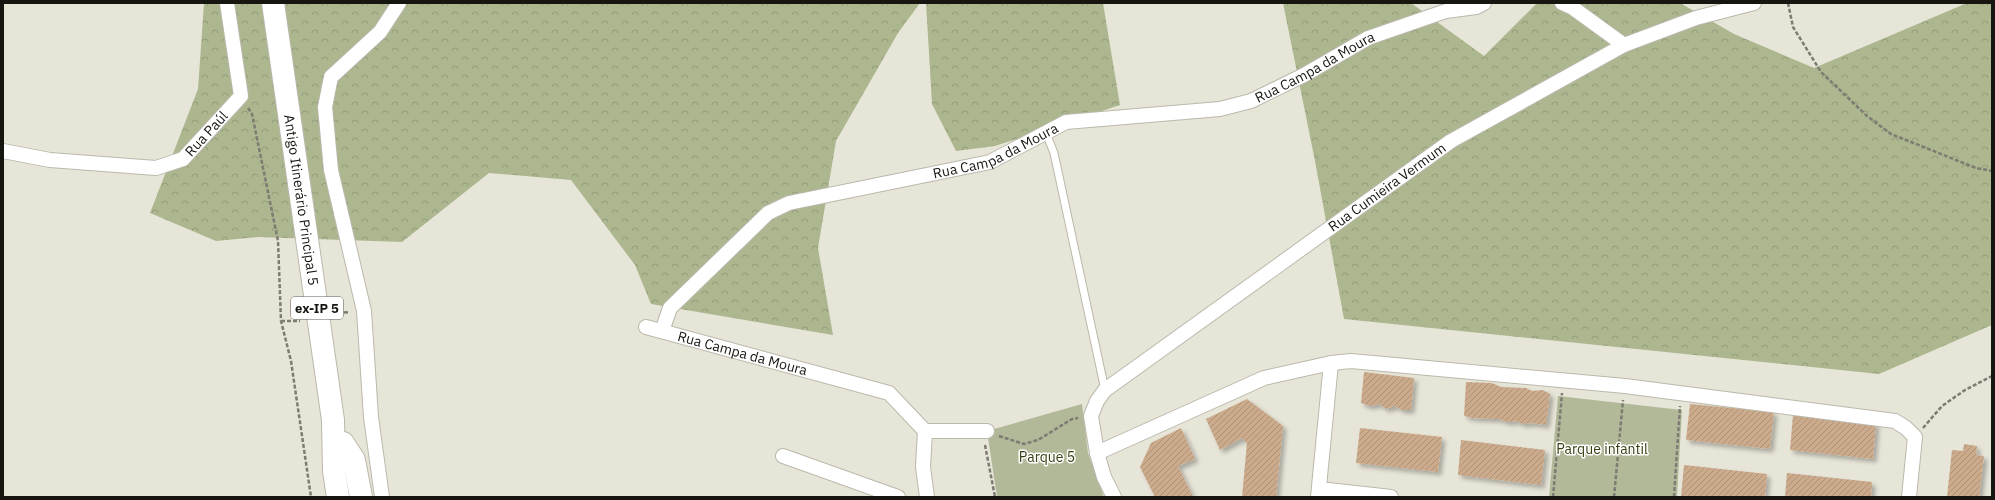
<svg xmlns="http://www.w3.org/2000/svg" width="1995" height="500" font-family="'IBM Plex Sans',sans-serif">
<defs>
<pattern id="forest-crowns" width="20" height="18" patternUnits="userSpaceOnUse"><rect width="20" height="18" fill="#acb78f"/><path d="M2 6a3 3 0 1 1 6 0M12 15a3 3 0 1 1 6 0" fill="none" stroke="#939c7a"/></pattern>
<pattern id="building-hatch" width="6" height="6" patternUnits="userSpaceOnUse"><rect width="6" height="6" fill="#cbab8c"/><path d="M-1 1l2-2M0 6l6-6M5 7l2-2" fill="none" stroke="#ae9278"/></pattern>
<filter id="shadow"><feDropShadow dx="3.5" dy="3.5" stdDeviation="2" flood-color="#0004"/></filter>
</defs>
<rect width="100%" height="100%" fill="#e7e5d8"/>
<path fill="url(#forest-crowns)" d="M204,3H920L898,33L836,141L818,248L833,335L651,304L635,265L571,180L489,173L402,242L258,237L216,241L150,213L198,89Z
M926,3H1103L1120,105L995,146L956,151L932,104Z
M1283,3H1411L1484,56L1537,3H1680L1734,34L1814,68L1967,3H1992V325L1879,374L1344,319L1315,161Z"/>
<path fill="#b1b999" d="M1558,396L1682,410L1677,497H1549Z
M1082,404L1088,453L1104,497H997L987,431Z"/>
<path fill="url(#building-hatch)" filter="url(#shadow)" d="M1364,372L1414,378L1411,410H1402L1395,406L1386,409L1379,404L1370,406L1361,403Z
M1466,382L1492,383L1501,387L1526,388L1532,391L1543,390L1550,394L1546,425L1531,423L1523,424L1516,421L1507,422L1499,419L1473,418L1464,416Z
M1247,399L1283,426L1276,497H1242L1247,443L1242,438L1220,450L1206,419Z
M1690,404L1774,412L1770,449L1686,440Z
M1793,415L1876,423L1873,459L1790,450Z
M1181,428L1195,459L1178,466L1193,497H1155L1140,467L1151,443Z
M1360,428L1442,437L1438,472L1356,463Z
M1461,440L1545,450L1541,485L1458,475Z
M1964,444L1977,446L1976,455L1984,456L1979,497H1947L1952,450L1963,451Z
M1684,465L1767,474L1765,497H1681Z
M1787,473L1872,482L1871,497H1785Z"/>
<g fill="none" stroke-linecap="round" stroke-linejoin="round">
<defs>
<path id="service" d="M1046,133L1054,153L1105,390"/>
<g id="minor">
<path d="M1562,3L1573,8L1624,45"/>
<path id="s1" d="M3,151L50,160L156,168L183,159L241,96L227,3"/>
<path id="s2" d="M646,327L889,393L925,431"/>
<path id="s3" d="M662,331L670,308L768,213L789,203L990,162L1066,122L1220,109L1251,101L1304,75L1368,38L1446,11L1476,7L1484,3"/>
<path d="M925,431L923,467L927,497"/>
<path d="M925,431H987"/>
<path d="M1097,453L1264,378L1331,363L1351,361L1625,386L1895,421L1906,428L1915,437L1909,497"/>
<path d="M783,456L898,497"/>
<path d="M1319,489L1391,497"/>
<path d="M382,497L371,417L364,311L331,170L325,107L331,77L380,32L399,3"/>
<path id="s4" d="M1114,497L1104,477L1097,453L1091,416L1097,401L1105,390L1451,141L1624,45L1696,18L1754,3"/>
<path d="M1318,497L1331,363"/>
</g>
<g id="trunk">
<path id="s5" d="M273,3L333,420L334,471L338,497"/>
<path d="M343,443L354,460L361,497"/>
</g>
</defs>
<use href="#service" stroke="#bbb8ac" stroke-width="9"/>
<use href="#minor" stroke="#bbb8ac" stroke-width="16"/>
<use href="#trunk" stroke="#bbb8ac" stroke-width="24"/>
<path stroke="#7d7b72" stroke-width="2.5" stroke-dasharray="4 2" stroke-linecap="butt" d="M1788,3L1793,27L1821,72L1867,116L1891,134L1976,168L1992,171
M248,108L252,114L278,241L281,321L291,361L311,497
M338,313L350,312
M281,321H300
M1923,428L1942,406L1965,390L1992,376
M999,436L1024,444L1038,440L1072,419L1078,418
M985,445L995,497
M1553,497L1562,393
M1614,497L1623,400
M1674,497L1680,406"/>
<use href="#service" stroke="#fff" stroke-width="7"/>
<use href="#minor" stroke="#fff" stroke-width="14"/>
<use href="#trunk" stroke="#fff" stroke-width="22"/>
</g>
<g text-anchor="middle" stroke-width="3" stroke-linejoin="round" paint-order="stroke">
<rect fill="#fff" stroke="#5c5b58" stroke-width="1" x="291" y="297" width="52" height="22" rx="3"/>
<g font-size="13" font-weight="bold" fill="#161510">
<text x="317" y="313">ex-IP 5</text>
</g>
<g font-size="14" fill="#161510" stroke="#fff">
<text dy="5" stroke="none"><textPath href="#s3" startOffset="734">Rua Campa da Moura</textPath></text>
<text dy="5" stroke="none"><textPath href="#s1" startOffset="217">Rua Paúl</textPath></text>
<text dy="5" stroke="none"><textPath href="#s3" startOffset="398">Rua Campa da Moura</textPath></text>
<text dy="5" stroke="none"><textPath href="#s4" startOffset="462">Rua Cumieira Vermum</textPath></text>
<text dy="5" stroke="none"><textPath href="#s5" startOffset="199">Antigo Itinerário Principal 5</textPath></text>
<text dy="5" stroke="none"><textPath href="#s2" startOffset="100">Rua Campa da Moura</textPath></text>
</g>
<g font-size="14" fill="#353f10" stroke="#fff">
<text x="1602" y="454">Parque infantil</text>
<text x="1047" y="462">Parque 5</text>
</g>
</g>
<rect width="1995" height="500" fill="none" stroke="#161510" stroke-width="8"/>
</svg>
